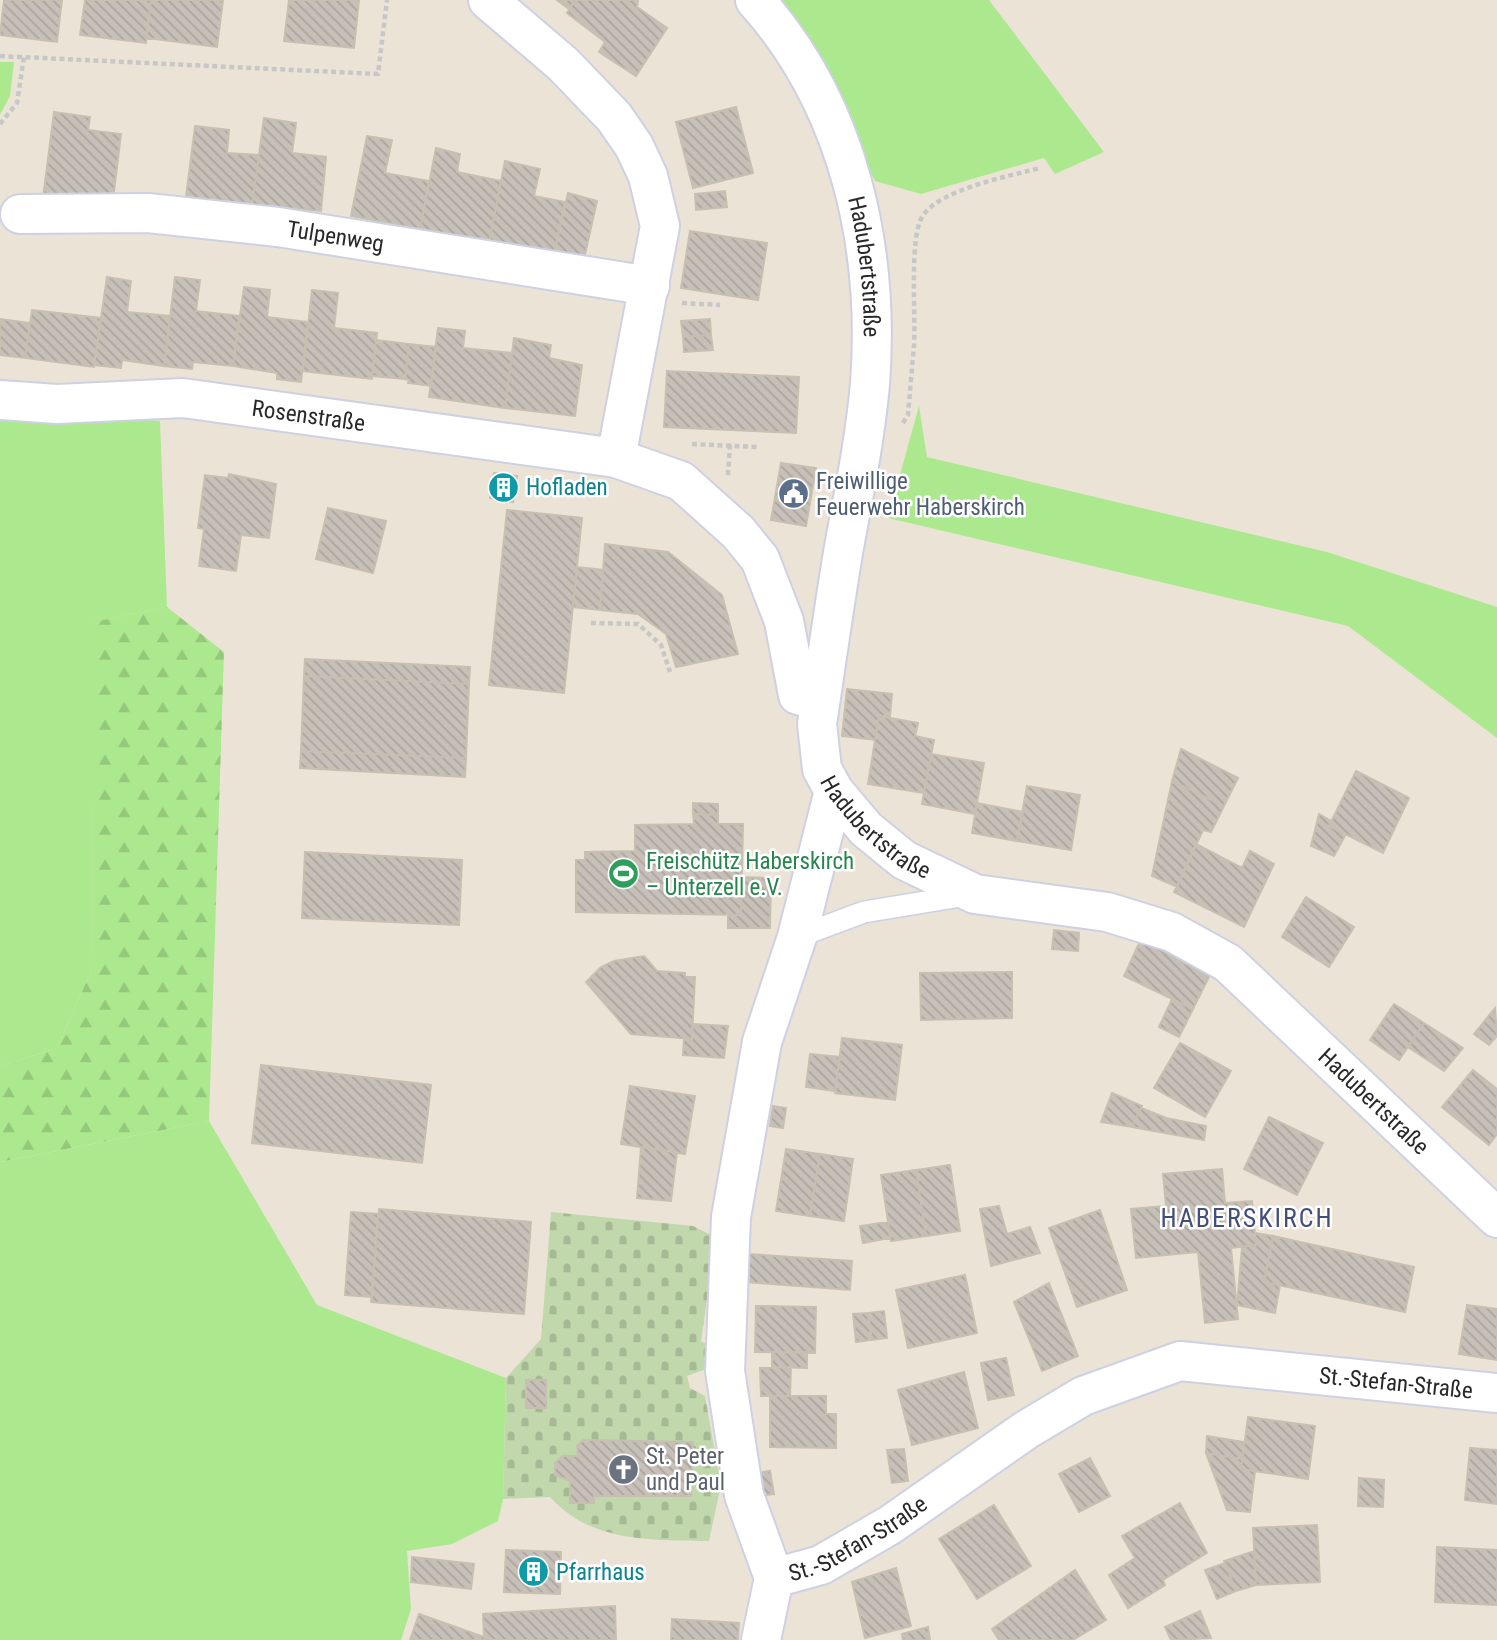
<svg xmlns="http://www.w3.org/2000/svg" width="1497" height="1640" font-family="'Roboto Condensed',sans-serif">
<defs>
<pattern id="forest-firs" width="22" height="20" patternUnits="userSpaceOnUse" patternTransform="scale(1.75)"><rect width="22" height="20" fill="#ace98e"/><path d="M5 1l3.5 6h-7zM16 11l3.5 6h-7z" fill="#94c87a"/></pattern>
<pattern id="cemetery-stones" width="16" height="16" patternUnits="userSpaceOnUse" patternTransform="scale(1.75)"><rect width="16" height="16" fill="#c1d8ad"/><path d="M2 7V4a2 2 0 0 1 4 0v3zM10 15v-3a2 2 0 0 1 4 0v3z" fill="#a6b995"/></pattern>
<pattern id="building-back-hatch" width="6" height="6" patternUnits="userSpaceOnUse" patternTransform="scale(1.75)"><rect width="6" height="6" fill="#c7c0b8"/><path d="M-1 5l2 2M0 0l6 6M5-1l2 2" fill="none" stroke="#aba59e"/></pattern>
</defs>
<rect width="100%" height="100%" fill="#ece3d7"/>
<path fill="#ace98e" d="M769,0H989L1104,152L1055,174L1044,158L921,194L875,181L831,93Z
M0,62H14L10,96L0,115Z
M919,406L927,457L1327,552L1497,607V738L1348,626L888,518Z
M0,409L160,421L167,607L94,622L92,969L57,1048L0,1066Z
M209,1121L317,1305L506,1378L503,1499L498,1521L452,1544L407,1551L411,1609L401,1640H0V1162Z"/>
<path fill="url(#forest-firs)" d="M167,607L224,652L209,1121L0,1162V1066L57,1048L92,969L93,622Z"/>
<path fill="url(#cemetery-stones)" d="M551,1212L693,1226L713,1236L715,1244L701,1341L709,1346V1368L687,1376L690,1388L705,1396L721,1485L709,1541C652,1540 591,1543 550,1497L503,1499L506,1378L541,1339Z"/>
<path fill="url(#building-back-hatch)" stroke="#c7c0b1" stroke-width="2" d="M4,0H62L57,42L0,35Z
M85,0H151L146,43L80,35Z
M151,0H223L217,47L146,38Z
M289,0H359L354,48L284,41Z
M557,0H575L569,9Z
M575,0H638L637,7L667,28L636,76L599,52L605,42L567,13Z
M736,107L753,173L693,188L676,122Z
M54,112L90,117L88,130L121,134L113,200L67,194L66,201L43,198Z
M264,118L296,123L292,153L326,157L321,211L252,205Z
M195,126L229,130L227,153L259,155L252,205L186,197Z
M367,136L392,140L385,173L429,181L420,229L351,216Z
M436,148L460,154L457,172L501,181L489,242L420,229Z
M505,161L540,169L534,196L565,202L554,253L489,242Z
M725,191L727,207L696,210L695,194Z
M568,193L597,201L584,259L554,253Z
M690,231L767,243L758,300L681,288Z
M107,277L131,281L127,312L170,316L164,366L122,360L121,368L94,365Z
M175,277L200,280L196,311L239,316L233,366L193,362L192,369L164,366Z
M244,287L270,290L267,317L308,322L301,382L277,379V373L233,366Z
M312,290L338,293L334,328L377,333L372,379L303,371Z
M32,310L101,318L94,367L25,358Z
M0,319L30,323L25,358L0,355Z
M710,319L711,335L683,337L681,321Z
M438,328L465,331L463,348L512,353L505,408L429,397Z
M711,335L713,350L684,352L683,337Z
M514,338L551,345L549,358L582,365L575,416L505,408Z
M376,340L409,344L405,379L372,376Z
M409,344L436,347L431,386L408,383L409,380L405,379Z
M667,371L799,377L796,433L664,427Z
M781,463L816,468L806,526L771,520Z
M494,473L517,476L513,502L490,498Z
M229,474L276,484L269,538L241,535L236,571L199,566L204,529L198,528L205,475L228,478Z
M328,508L386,521L373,573L316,559Z
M507,510L582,518L564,693L489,685Z
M605,544L668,552L722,595L738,654L676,667L666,634L638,614L600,610Z
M577,567L603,570L600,610L573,607Z
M305,659L470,667L469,684L304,676Z
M304,676L469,684L466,758L301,751Z
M847,689L892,694L890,716H879L875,740L842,736Z
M879,716L918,723L915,736L934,740L924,793L868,784Z
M1181,749L1238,778L1224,806L1172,781Z
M301,751L466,758L465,777L300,768Z
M931,754L984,763L975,814L922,804Z
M1356,771L1409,798L1383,853L1329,826Z
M1172,781L1224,806L1211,832L1203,830L1177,887L1152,876Z
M1027,786L1080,795L1071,850L1017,841Z
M693,803L718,804V815L693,814Z
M977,803L1023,812L1017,841L972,833Z
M693,814L718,815V824H743L741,915L576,912V860H585V852L635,851V825L694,824Z
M1319,814L1331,821L1329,826L1346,834L1334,856L1311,846Z
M1196,844L1242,868L1250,851L1274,864L1244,927L1174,892Z
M305,852L462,860L459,925L302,918Z
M742,877L771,878L770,928H728V915H741Z
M1306,897L1354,927L1329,967L1282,937Z
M1054,930L1079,933L1078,951L1052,949Z
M1141,939L1209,977L1193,1009L1124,976Z
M644,956L657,971L685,973V977H695L692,1039L631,1034L586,982L601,967L614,961Z
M1012,972V1018L921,1020L920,973Z
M1172,999L1193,1009L1179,1037L1159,1027Z
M1394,1004L1424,1023L1399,1060L1370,1040Z
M1495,1008L1497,1036L1489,1045L1474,1034Z
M1424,1023L1463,1048L1444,1071L1408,1047Z
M692,1024L728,1026L724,1058L683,1055L684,1038L692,1039Z
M842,1038L902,1045L895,1100L835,1093Z
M1180,1043L1231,1071L1205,1117L1154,1088Z
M810,1054L840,1057L835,1091L806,1087Z
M261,1065L431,1085L422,1163L252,1143Z
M1473,1070L1497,1089V1134L1489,1145L1442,1107Z
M630,1086L695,1096L685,1154L621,1144Z
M1112,1093L1142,1106L1132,1127L1101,1122Z
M773,1106L786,1108L783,1128L770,1126Z
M1141,1108L1166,1118L1206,1126L1204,1140L1132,1127Z
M1269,1117L1323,1143L1297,1195L1244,1169Z
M641,1147L677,1152L671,1201L637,1198Z
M786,1149L820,1154L810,1216L776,1211Z
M820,1154L853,1159L844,1221L810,1216Z
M950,1165L960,1231L926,1236L916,1170Z
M1222,1169L1225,1203L1252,1201L1256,1245L1231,1248L1238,1319L1205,1323L1198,1252L1136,1258L1131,1209L1166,1206L1163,1174Z
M916,1170L926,1236L891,1241L881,1175Z
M999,1206L1007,1234L1030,1227L1040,1253L991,1266L980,1209Z
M379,1209L531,1222L524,1314L371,1302Z
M1100,1210L1127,1290L1077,1307L1049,1228Z
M351,1212L378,1214L372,1297L345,1295Z
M888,1222L890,1238L863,1243L860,1226Z
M1255,1233L1273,1236L1264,1282L1280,1285L1275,1313L1237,1305L1242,1247L1256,1245Z
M1273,1236L1414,1267L1405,1312L1264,1282Z
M748,1254L852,1261L850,1290L745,1282Z
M965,1275L977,1333L908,1348L896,1290Z
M1049,1283L1078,1356L1042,1371L1014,1302Z
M1467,1305L1497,1309V1360L1459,1354Z
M756,1306L816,1307L815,1353L755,1352Z
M884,1311L887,1338L872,1340L868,1313Z
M868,1313L871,1340L856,1342L853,1314Z
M772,1352H807V1368L772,1367Z
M1006,1358L1014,1395L988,1400L981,1363Z
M791,1367L790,1396H761L760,1368Z
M964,1372L978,1428L912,1445L898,1390Z
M526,1380H546V1408H526Z
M770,1396H826V1414H836V1448L770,1447Z
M1248,1417L1315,1426L1308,1479L1241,1469Z
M1207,1436L1244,1442L1242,1459L1206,1453Z
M583,1440L693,1442L691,1496H594V1503H570V1481L555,1475V1463L562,1456H578L577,1446Z
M1470,1448L1497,1450V1504L1465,1500Z
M904,1449L908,1481L892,1483L887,1450Z
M1206,1453L1242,1459L1241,1469L1255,1471L1250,1512L1227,1510Z
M1090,1458L1110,1496L1079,1512L1059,1474Z
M770,1471L774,1494L755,1496L752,1474Z
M1359,1478L1384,1480L1383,1507L1358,1506Z
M1180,1503L1207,1553L1163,1580L1165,1585L1128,1608L1109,1575L1135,1558L1122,1536Z
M994,1505L1031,1566L977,1599L939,1539Z
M1317,1525L1320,1582L1256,1585L1253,1528Z
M1437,1547L1497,1550V1605L1435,1602Z
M506,1550L561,1552L560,1594L504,1592Z
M1254,1551L1256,1585L1236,1591L1224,1561Z
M412,1557L474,1564L471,1589L411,1582Z
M1225,1563L1236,1591L1217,1599L1205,1570Z
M896,1568L911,1626L865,1638L852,1582Z
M1075,1570L1106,1620L1073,1640H999L992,1629Z
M615,1606L616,1640H485L484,1637L483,1614Z
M1200,1611L1211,1638L1171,1640L1165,1627Z
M419,1614L484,1637L485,1640H410Z
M672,1619L739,1623L738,1640H671Z
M928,1627L930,1640H903L902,1634Z"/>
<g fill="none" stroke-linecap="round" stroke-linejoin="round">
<defs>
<path id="lane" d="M797,937L864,912L967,895"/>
<g id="street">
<path d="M488,0L563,64L614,117L634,146L648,176L660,226L616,458"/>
<path id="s1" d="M20,214L148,213L278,227L650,286"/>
<path id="s2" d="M0,400L57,404L183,398L616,458L681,481L738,532L760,559L784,621L798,695L820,702"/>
<path d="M774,1578L744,1495L725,1371L731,1217L762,1042L797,937L834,791"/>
<path id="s3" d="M774,1578L821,1565L890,1525L1026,1430L1083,1396L1180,1361L1497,1393"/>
<path d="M761,1640L774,1578"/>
</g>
<g id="secondary">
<path id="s4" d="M755,0C849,105 880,247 870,384C865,439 854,493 844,547C834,606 826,665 817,724L822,769L834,791L866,829L904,860L975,894L1107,912L1172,932L1228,963L1497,1218"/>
</g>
</defs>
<use href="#lane" stroke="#cdd1e3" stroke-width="24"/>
<use href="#street" stroke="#cdd1e3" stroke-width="42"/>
<use href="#secondary" stroke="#cdd1e3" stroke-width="42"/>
<path stroke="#c7c7c7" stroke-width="4.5" stroke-dasharray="5 3.5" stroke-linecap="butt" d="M0,56L378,74L387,0
M0,124L17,103L24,57
M682,303L720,305
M903,423L908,415C910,392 912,368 914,345C916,317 909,239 922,217C939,189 1010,176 1040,168
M692,444L758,447
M728,475L730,445
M591,623L638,624L661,645L670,672"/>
<use href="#lane" stroke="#fff" stroke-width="21"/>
<use href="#street" stroke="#fff" stroke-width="38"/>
<use href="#secondary" stroke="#fff" stroke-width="38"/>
</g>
<defs>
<symbol id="building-disc" viewBox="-11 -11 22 22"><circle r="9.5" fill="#0f9aa8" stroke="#fff"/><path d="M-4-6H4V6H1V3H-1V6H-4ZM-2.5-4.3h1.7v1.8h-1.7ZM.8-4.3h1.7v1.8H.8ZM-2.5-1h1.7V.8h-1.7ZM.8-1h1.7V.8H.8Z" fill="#fff"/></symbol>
<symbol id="civic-disc" viewBox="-11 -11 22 22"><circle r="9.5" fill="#5c6f8a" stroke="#fff"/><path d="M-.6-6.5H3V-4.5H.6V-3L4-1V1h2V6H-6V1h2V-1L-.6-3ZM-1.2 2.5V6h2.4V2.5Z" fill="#fff"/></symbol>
<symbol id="stadium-disc" viewBox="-11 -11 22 22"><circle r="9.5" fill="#2e9e5b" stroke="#fff"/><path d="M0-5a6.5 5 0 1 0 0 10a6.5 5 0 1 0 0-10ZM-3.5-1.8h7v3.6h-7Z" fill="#fff"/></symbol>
<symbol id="church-disc" viewBox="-11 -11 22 22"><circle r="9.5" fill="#6b7280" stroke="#fff"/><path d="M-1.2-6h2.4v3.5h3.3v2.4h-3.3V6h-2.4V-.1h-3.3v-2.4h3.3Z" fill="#fff"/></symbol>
</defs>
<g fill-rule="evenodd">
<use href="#building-disc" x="486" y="470" width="35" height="35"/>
<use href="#civic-disc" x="776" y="476" width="35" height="35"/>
<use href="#stadium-disc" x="606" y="856" width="35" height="35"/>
<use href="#church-disc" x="606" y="1452" width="35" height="35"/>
<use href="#building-disc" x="516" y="1554" width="35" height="35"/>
</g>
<g text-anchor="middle" stroke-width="5" stroke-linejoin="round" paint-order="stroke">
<g font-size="23" fill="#282828" stroke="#fff">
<text dy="8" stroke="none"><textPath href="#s1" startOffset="317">Tulpenweg</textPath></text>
<text dy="8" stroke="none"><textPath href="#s4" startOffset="294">Hadubertstraße</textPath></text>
<text dy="8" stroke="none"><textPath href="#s2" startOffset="310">Rosenstraße</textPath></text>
<text dy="8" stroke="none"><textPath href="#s4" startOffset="882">Hadubertstraße</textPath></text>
<text dy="8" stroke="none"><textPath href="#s4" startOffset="1470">Hadubertstraße</textPath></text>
<text dy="8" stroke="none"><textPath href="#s3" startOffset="681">St.-Stefan-Straße</textPath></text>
<text dy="8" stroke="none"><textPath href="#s3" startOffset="93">St.-Stefan-Straße</textPath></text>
</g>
<g font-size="23" fill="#4e5e75" stroke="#fff" text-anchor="start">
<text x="816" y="489">Freiwillige<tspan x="816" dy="26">Feuerwehr Haberskirch</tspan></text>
</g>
<g font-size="23" fill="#0d838f" stroke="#fff" text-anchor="start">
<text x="526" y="495">Hofladen</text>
<text x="556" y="1580">Pfarrhaus</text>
</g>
<g font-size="23" fill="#27864d" stroke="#fff" text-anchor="start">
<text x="646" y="869">Freischütz Haberskirch<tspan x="646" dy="26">– Unterzell e.V.</tspan></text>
</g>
<g font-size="23" fill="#5b616d" stroke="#fff" text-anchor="start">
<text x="646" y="1464">St. Peter<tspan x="646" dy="26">und Paul</tspan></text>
</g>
<g font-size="26" letter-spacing="2" fill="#444e7c" stroke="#fff">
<text x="1247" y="1227">HABERSKIRCH</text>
</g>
</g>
</svg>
